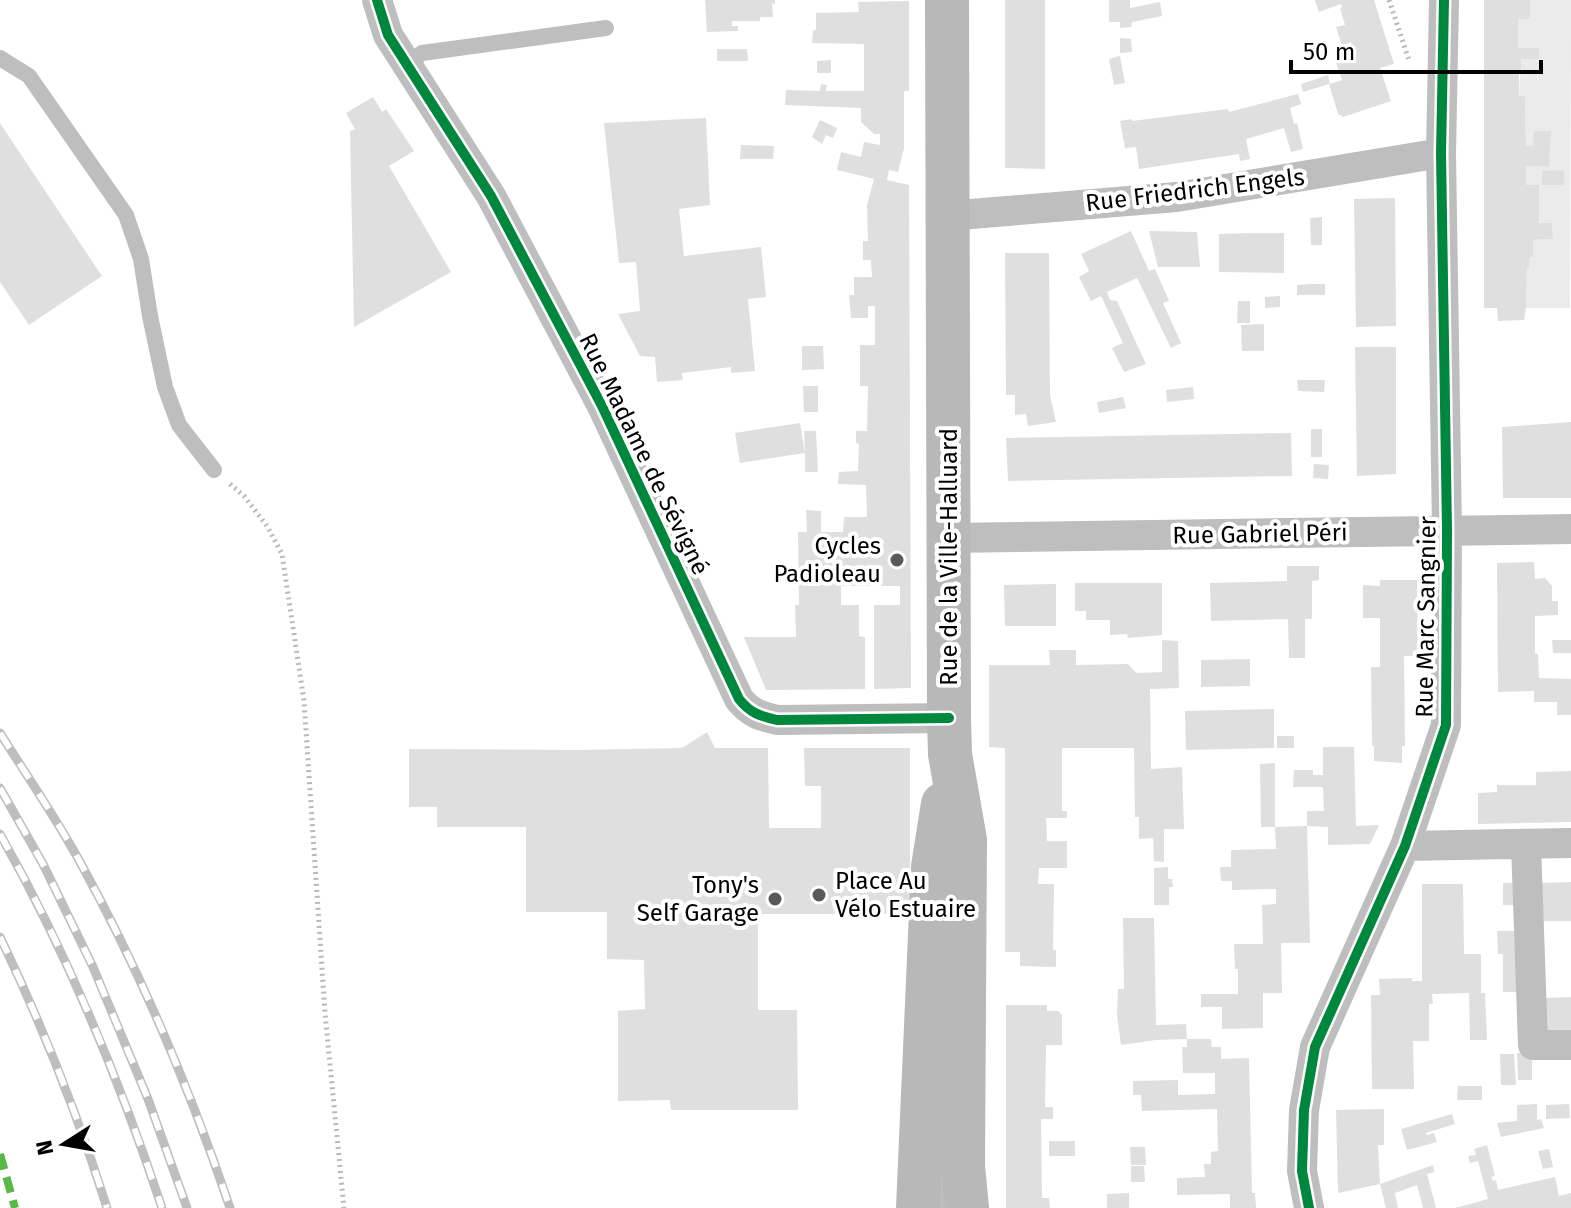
<svg xmlns="http://www.w3.org/2000/svg" width="1571" height="1208" font-family="'Fira Sans',sans-serif">
<rect width="100%" height="100%" fill="#fff"/>
<path fill="#ebebeb" d="M1530,0H1571L1570,308H1526L1527,268H1529L1530,257L1533,256V240L1553,239L1552,223H1539V185H1526V166H1549L1550,131L1533,146H1526L1525,96H1519L1521,59H1539V48H1518V19L1530,18Z"/>
<path fill="#dfdfdf" d="M705,0H775V4L772,3L773,17H760V21H732V26H738V31L707,32Z
M1005,0H1045V169L1005,168Z
M1109,0H1130V8L1160,2L1162,16L1132,22L1131,27L1120,28V22H1109Z
M1315,0H1374L1394,64L1380,68L1391,101L1343,117L1338,114L1329,84L1303,92L1301,84L1328,75L1330,84L1342,80L1334,57L1354,50L1351,42L1342,46L1336,27L1345,25L1340,8L1342,7L1341,4L1319,12Z
M1484,0H1530V19H1518V48H1539V59H1521V72L1519,71V96H1525L1526,146H1533L1534,131H1551L1549,166H1526V185H1539V223H1552L1553,239L1533,240V257H1530L1529,268H1527L1526,308L1524,320L1498,321L1497,308H1484Z
M909,1V91H904V148L898,172L889,170L887,180L909,185L911,688L874,689V605H900V586H841V605H859V636L865,637V689L766,690L744,637H796L795,605H799L798,532H807L806,510L821,511V532H843L844,517H867L866,485L838,484L839,472L858,471L859,444L856,443V431H867L868,386H860V345H875V306H868V318H851L849,295H854V277H872L871,260H863V241H868L867,205L874,179L837,170L841,152L861,157L864,142L880,145V134H874L861,122V108L785,105L786,90L820,91L821,84L827,85L826,91H864V44L812,43L813,30H816V13L859,12L858,2Z
M1120,38L1131,39L1132,52L1120,53Z
M717,49H747L748,61H717Z
M1120,56L1125,83L1114,85L1109,59Z
M831,60V73H817V61Z
M1298,94L1301,104L1290,108L1294,124L1297,123L1303,149L1291,152L1284,128L1246,139L1250,159L1240,161L1239,154L1139,169L1136,147L1125,148L1120,121L1132,119V121L1228,109L1229,112Z
M373,97L382,112L386,109L414,151L389,166L451,272L354,327L350,131L355,129L346,113Z
M706,118L710,205L679,209L684,256L761,247L766,297L748,299L755,371L731,373V367L682,373L683,380L657,382L655,357L640,356L618,314L640,311L636,262L619,263L604,123Z
M820,120L837,128L833,138L826,135L822,144L812,137Z
M0,123L102,276L29,325L0,282Z
M741,145L774,146L773,159H740Z
M1564,170V185H1542V171Z
M1395,198L1396,326L1356,327L1354,199Z
M1322,217V245H1311L1310,218Z
M1131,231L1149,271L1155,269L1169,301L1163,303L1181,343L1171,348L1137,278L1107,292L1110,300L1117,301L1146,364L1124,372L1112,348L1123,343L1101,296L1091,301L1079,277L1089,271L1081,254Z
M1149,231L1197,232L1200,267H1158Z
M1252,233H1284V273L1219,272V234Z
M1005,253H1049L1050,395L1056,422L1028,426L1026,414L1015,415V395H1006Z
M1311,284H1325V295H1297V285Z
M1280,296V307L1265,308V297Z
M1238,301H1250V323H1237Z
M1264,324V351H1242L1241,325Z
M802,346H823L824,369L802,370Z
M1355,347H1396V474L1357,476Z
M1297,380H1325L1324,392L1298,391Z
M803,386H818V412H804Z
M1193,387L1194,399L1167,402L1166,390Z
M1123,397L1126,408L1099,413L1097,402Z
M1571,422V498H1503L1502,427Z
M800,423L805,453L804,431H816L818,472H805V453L740,463L735,433Z
M1311,429H1322V457H1311Z
M1291,433L1292,476L1008,481L1006,438Z
M1314,464L1329,465L1328,479L1313,478Z
M1534,562L1535,579L1545,578L1552,586V601H1558V615L1535,616V654H1538L1539,678L1571,679V715H1557V702H1534V691L1498,692L1497,563Z
M1287,566H1319V580L1312,581V619H1305V658H1289L1288,619L1211,621L1210,583L1287,581Z
M1380,580H1417L1418,656H1404L1405,746H1402V763L1374,761V746H1372L1371,667H1380V618H1363V585L1380,586Z
M1075,583H1162V635L1128,638L1127,634L1110,635V620H1086V611H1075Z
M1056,584V626H1005L1004,585Z
M1162,640L1178,641L1179,688L1150,689L1151,769L1182,767L1184,829H1164V862L1154,861L1153,838L1139,839V817H1135L1134,748H1062V811H1067V818H1046L1047,841H1067V868H1039L1038,884H1054L1053,950H1056V967L1020,966V952H1005V748L989,747V665H1050L1049,650H1076V665L1128,664L1136,673L1162,672Z
M1552,640H1571V653H1553Z
M1250,659V686L1201,687V660Z
M1274,709V748L1186,750L1185,711Z
M707,732L715,748H768L769,828H821V786H805L804,748H910V914H758V1010H797L798,1110H671L670,1100L618,1101V1011L645,1009L644,960L607,959V912H526V827H437V807H409V749L578,750L682,748Z
M1277,736H1294V748H1277Z
M1323,747H1354L1356,826L1379,825L1370,844L1328,845V827L1307,826V811H1324L1323,787H1293L1294,770H1313V775H1323Z
M1275,763V827H1261L1260,764Z
M1571,771V822L1478,824V793L1497,792V785H1536V772Z
M1307,826L1310,943H1281L1282,993H1263V1028L1222,1029V1007H1201V994H1238V969H1235L1234,944H1263L1262,905L1276,904V889L1232,890V881H1221L1220,867H1231V850L1276,849L1275,827Z
M1168,867V879H1172L1173,887H1169V905H1154V868Z
M1571,882V921H1541V883Z
M1503,883H1516L1517,905H1503Z
M1422,884H1463L1464,954H1481V993H1485L1487,1040H1470L1469,993L1432,994L1433,1004H1429V1041H1413L1414,1089H1372L1371,995H1380L1379,979L1412,978V981H1422Z
M1123,918H1154L1156,1025L1186,1024L1187,1039H1211L1212,1047H1221V1059L1249,1058L1252,1193H1255L1256,1208H1230V1194L1177,1195V1178L1205,1177L1204,1164H1211V1152L1218,1151L1217,1109L1142,1111L1141,1095H1133V1081L1178,1080V1095L1215,1094V1073H1183L1182,1047H1187V1039L1156,1040L1121,1045L1117,1015L1118,989H1124Z
M1497,931H1517L1518,992H1503V954H1498Z
M1571,997V1036H1543L1544,998Z
M1006,1005H1047V1011H1058L1062,1015V1045H1046L1045,1107H1053V1119H1041L1042,1198H1049L1050,1208H1006Z
M1517,1053H1532V1080H1518Z
M1500,1054H1514L1516,1085H1501Z
M1458,1086H1482V1100H1457Z
M1537,1104V1120L1541,1119L1544,1128L1501,1137L1497,1123L1517,1121V1105Z
M1569,1104L1570,1118L1546,1119V1105Z
M1384,1109V1145H1378L1380,1184L1433,1165L1434,1172L1427,1174L1436,1208H1423L1417,1185L1395,1193L1398,1208H1386L1380,1184L1338,1193L1336,1110Z
M1452,1114L1455,1124L1426,1133L1427,1135L1434,1133L1437,1142L1407,1150L1401,1129Z
M1049,1141H1075V1156H1049Z
M1487,1145L1495,1176L1491,1177L1493,1181L1496,1180L1498,1190L1555,1177L1559,1196L1571,1193V1208H1455L1488,1199L1478,1161L1470,1163L1468,1156L1476,1155L1474,1149Z
M1130,1147H1145L1146,1165H1131Z
M1549,1149L1553,1167L1543,1169L1538,1151Z
M1131,1166H1144L1145,1182H1131Z
M1129,1193V1208H1107V1194Z"/>
<g fill="none" stroke-linecap="round" stroke-linejoin="round">
<path stroke="#b9b9b9" stroke-width="5" stroke-dasharray="2 4" stroke-linecap="butt" d="M1389,0L1409,60
M230,484L244,496L267,526L282,554L304,701L325,1013L344,1208"/>
<path stroke="#bebebe" stroke-width="16" d="M0,58L29,76L126,215L141,259L150,316L165,387L179,425L214,470
M407,64L422,53L606,28
M944,1179V1208"/>
<path stroke="#bebebe" stroke-width="30" d="M377,0L388,35L491,196L602,406L739,699C750,713 760,716 777,720L949,718
M947,216L1177,197L1441,153
M948,538L1571,529
M1526,844L1533,1045H1571
M1405,846L1571,843
M1309,1208L1302,1171L1304,1110L1315,1047L1405,846L1446,725L1447,531L1441,153L1444,0"/>
<path stroke="#b8b8b8" stroke-width="44" d="M947,0L949,718L950,754L965,840L963,1166L967,1208
M918,1208L933,867L943,804"/>
<defs>
<path id="rail" d="M0,733C27,776 56,818 80,862C141,973 190,1089 230,1208
M0,788L43,864L93,967L148,1099L187,1208
M0,834C67,953 119,1078 162,1208
M0,937C42,1025 78,1115 107,1208"/>
</defs>
<use href="#rail" stroke="#bebebe" stroke-width="9"/>
<use href="#rail" stroke="#fff" stroke-width="6" stroke-dasharray="18" stroke-linecap="butt"/>
<path stroke="#58b947" stroke-width="8" stroke-dasharray="16 8" stroke-linecap="butt" d="M0,1154L15,1208"/>
<defs>
<path id="cycleway" d="M377,0L388,35L491,196L602,406L739,699C750,713 760,716 777,720L949,718
M1309,1208L1302,1171L1304,1110L1315,1047L1405,846L1446,725L1447,531L1441,153L1444,0"/>
</defs>
<use href="#cycleway" stroke="#fff" stroke-width="15"/>
<use href="#cycleway" stroke="#00873e" stroke-width="10"/>
</g>
<g fill="#595959" stroke="#fff" stroke-width="3">
<circle cx="897" cy="560" r="8"/>
<circle cx="819" cy="895" r="8"/>
<circle cx="775" cy="899" r="8"/>
</g>
<g text-anchor="middle" stroke-width="8" stroke-linejoin="round" paint-order="stroke">
<g font-size="24" fill="#000" stroke="#fff">
<text transform="translate(1195 190) rotate(-7)" y="8">Rue Friedrich Engels</text>
<text transform="translate(644 454) rotate(64)" y="8">Rue Madame de Sévigné</text>
<text transform="translate(1260 534) rotate(-1)" y="8">Rue Gabriel Péri</text>
<text transform="translate(949 557) rotate(-90)" y="8">Rue de la Ville-Halluard</text>
<text transform="translate(1426 617) rotate(-89)" y="8">Rue Marc Sangnier</text>
</g>
<g font-size="24" fill="#000" stroke="#fff" text-anchor="end">
<text x="881" y="554">Cycles<tspan x="881" dy="28">Padioleau</tspan></text>
<text x="835" y="889" text-anchor="start">Place Au<tspan x="835" dy="28">Vélo Estuaire</tspan></text>
<text x="759" y="893">Tony's<tspan x="759" dy="28">Self Garage</tspan></text>
</g>
</g>
<g transform="translate(64 1144) rotate(259)" stroke="#ffffff" stroke-width="6" paint-order="stroke">
<path d="M0-6L14 30L0 20L-14 30Z" fill="#000000"/>
<text y="-12" font-size="22" font-weight="bold" text-anchor="middle" fill="#000000">N</text>
</g>
<path d="M1291 60v12h250v-12" fill="none" stroke="#000000" stroke-width="4"/>
<text x="1303" y="60" font-size="24" fill="#000000" stroke="#ffffff" stroke-width="6" paint-order="stroke">50 m</text>
</svg>
